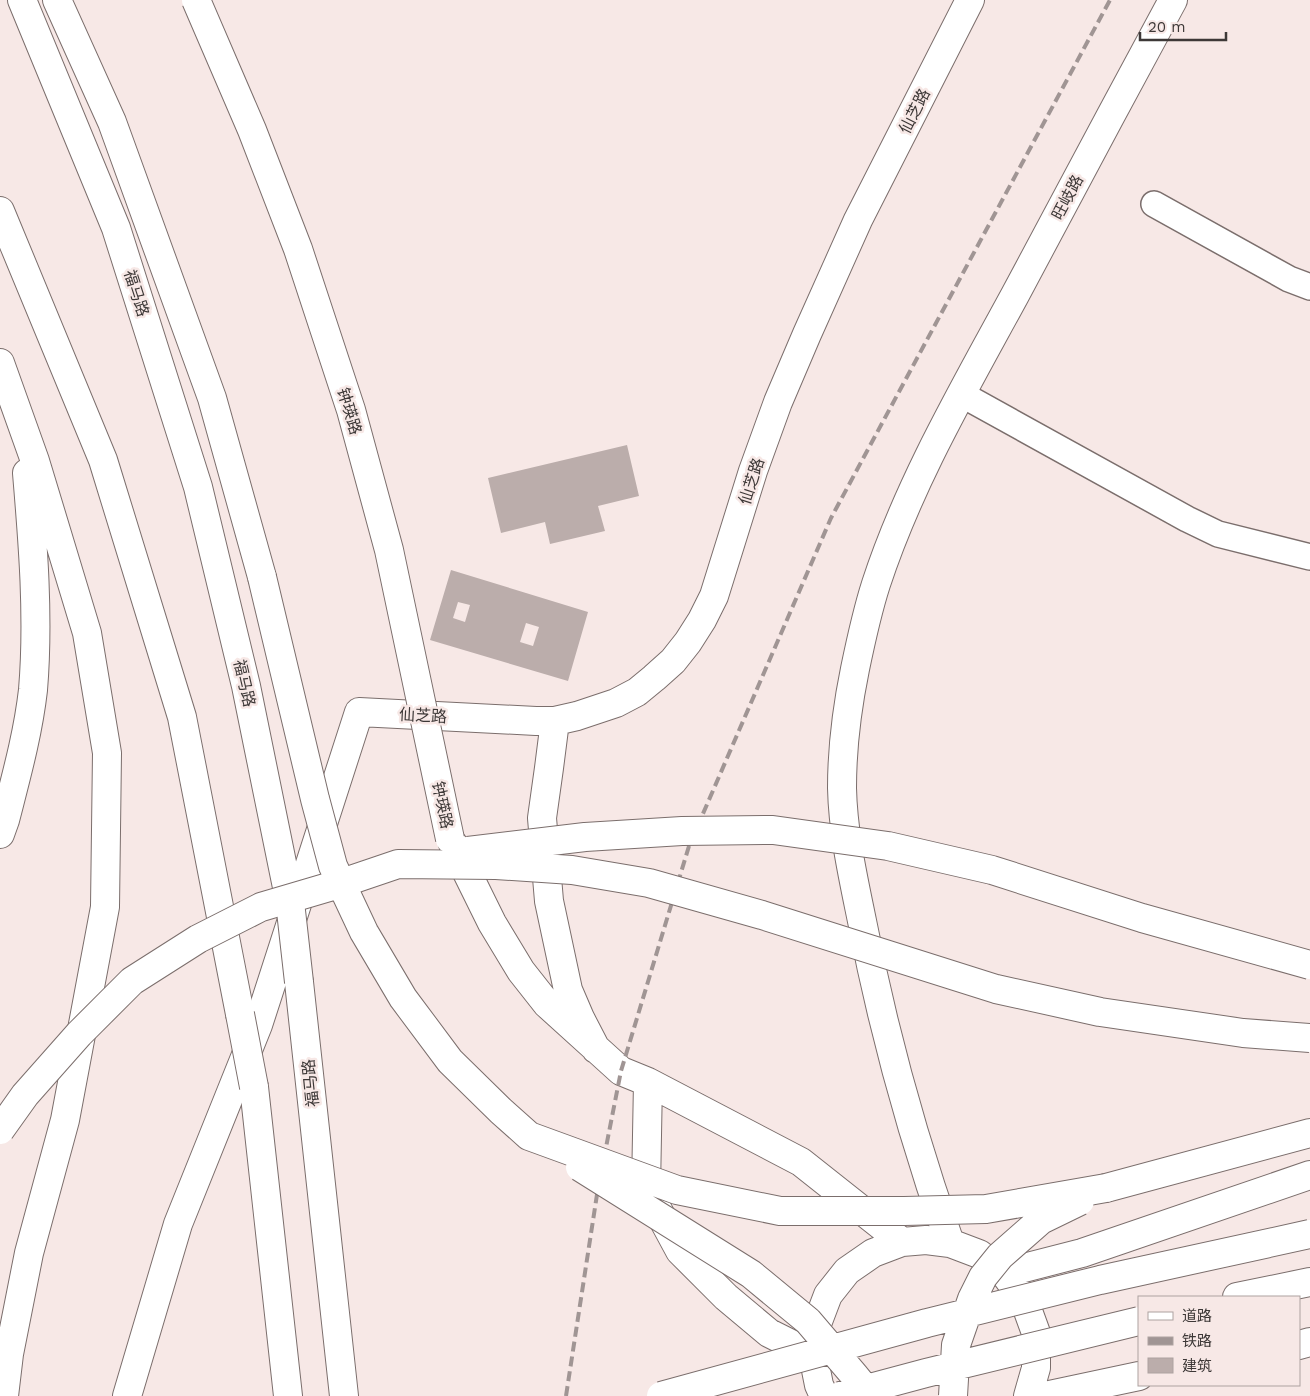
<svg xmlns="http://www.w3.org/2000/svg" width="1310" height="1396" font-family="'Work Sans','Noto Sans SC',sans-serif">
<rect width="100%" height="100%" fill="#f7e8e6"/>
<path fill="#bbadab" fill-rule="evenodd" d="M627,445L639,496L598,506L605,531L550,544L545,522L501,533L488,478Z
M451,570L588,612L568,681L430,640ZM458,602L470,605L465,622L453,618ZM526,623L539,627L533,646L520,642Z"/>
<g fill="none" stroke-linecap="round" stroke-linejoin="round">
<defs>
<path id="minor" d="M1154,204L1289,279L1310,287
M961,394L1187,519L1218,534L1310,557"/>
<path id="tertiary" d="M555,721L549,768L542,818L549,901L568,990L580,1018L596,1049
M453,844L492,923L521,971L547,1004L621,1071L648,1082
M950,1243C913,1138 883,1030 862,921C853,877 843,833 842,788C842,748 847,708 855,669C861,640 867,612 876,584C909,483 964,389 1015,295C1067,197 1120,98 1173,0
M1004,1273L1082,1253L1310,1175
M1299,1345L1310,1342
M813,1355L769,1333L726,1297L680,1251L646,1188L648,1082L801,1162L902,1242
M127,1396L178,1224L258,1025L359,712L536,721H555L577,716L616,703L637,692L654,678L673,661L688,642L702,620L714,596L753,471L778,402L807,334L858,220L970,0
M824,1396L819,1385L813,1355L817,1324L828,1295L847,1271L873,1253L902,1242L926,1240L950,1243L979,1254L1004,1273L1024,1300L1036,1333V1368L1028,1396
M1045,1396L1139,1376"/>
<path id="primary" d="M22,0L116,228L198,487L246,686L290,902
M0,211L103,460L182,717L240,1014
M299,982L344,1396
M254,1087L288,1396"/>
<path id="trunk" d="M57,0L112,122L212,398L262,577
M0,363L35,461L87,633L107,753L105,907L65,1120L29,1253L9,1354L4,1396
M0,834L5,820C16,777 28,734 33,690C39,618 33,544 27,473
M1106,1188L1310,1133
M1237,1297L1310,1282"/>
</defs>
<use href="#minor" stroke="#7b6e6c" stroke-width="28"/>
<use href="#tertiary" stroke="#7b6e6c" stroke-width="30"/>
<use href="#primary" stroke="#7b6e6c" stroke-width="30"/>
<use href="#trunk" stroke="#7b6e6c" stroke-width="30"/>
<use href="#minor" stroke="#fff" stroke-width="25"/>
<use href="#tertiary" stroke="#fff" stroke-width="28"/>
<use href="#primary" stroke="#fff" stroke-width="28"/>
<use href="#trunk" stroke="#fff" stroke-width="28"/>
<path stroke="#a09594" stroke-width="4" stroke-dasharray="10 5" stroke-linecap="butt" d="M566,1396L598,1188L621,1071L689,846L831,518L1110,0"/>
<defs>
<path id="tertiary-bridge" d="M196,0L252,130L298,249L351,410L389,550L450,839"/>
<path id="primary-bridge" d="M290,902L299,982
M240,1014L254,1087"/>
<path id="trunk-bridge" d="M262,577L315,799L333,866L364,932L403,998L450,1061L501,1111L529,1136L677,1190L780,1211H904L986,1209L1106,1188
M468,851L585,837L682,831L773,830L888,846L992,870L1142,918L1310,965
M0,1130L25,1095L79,1034L132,981L198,939L261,907L339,884L398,864L496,865L572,870L649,883L762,915L996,989L1100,1012L1243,1033L1310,1038
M580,1167L751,1274L808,1321L854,1375L871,1396
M661,1396L927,1323L1100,1280L1310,1234
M840,1396L926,1373L1139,1321
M953,1396L956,1345L972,1299L983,1277L1000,1256L1041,1220L1080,1201"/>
</defs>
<use href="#tertiary-bridge" stroke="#7b6e6c" stroke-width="30" stroke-linecap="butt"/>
<use href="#primary-bridge" stroke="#7b6e6c" stroke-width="30" stroke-linecap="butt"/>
<use href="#trunk-bridge" stroke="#7b6e6c" stroke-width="30" stroke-linecap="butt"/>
<use href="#tertiary-bridge" stroke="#fff" stroke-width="28"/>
<use href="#primary-bridge" stroke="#fff" stroke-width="28"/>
<use href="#trunk-bridge" stroke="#fff" stroke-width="28"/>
</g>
<g text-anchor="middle" stroke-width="5" stroke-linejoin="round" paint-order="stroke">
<g font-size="16" fill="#3d3837" stroke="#f7e8e6">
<text transform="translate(914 111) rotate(-63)" y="6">仙芝路</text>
<text transform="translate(1067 197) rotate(-62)" y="6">旺岐路</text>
<text transform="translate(137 293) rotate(72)" y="6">福马路</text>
<text transform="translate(350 411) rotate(73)" y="6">钟瑛路</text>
<text transform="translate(751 481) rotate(-72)" y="6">仙芝路</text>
<text transform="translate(245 683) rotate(77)" y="6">福马路</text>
<text transform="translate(423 715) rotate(3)" y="6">仙芝路</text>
<text transform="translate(443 805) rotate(78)" y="6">钟瑛路</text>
<text transform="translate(310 1083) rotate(-96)" y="6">福马路</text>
</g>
</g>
<rect x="1138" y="1296" width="162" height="90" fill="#f7e8e6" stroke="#ada2a0"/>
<rect x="1148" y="1312" width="25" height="8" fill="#ffffff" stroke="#ada2a0"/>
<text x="1182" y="1321" font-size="15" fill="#3d3837">道路</text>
<rect x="1148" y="1337" width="25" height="8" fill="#a09594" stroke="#ada2a0"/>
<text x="1182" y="1346" font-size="15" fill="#3d3837">铁路</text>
<rect x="1148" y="1358" width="25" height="15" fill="#bbadab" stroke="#ada2a0"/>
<text x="1182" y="1371" font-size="15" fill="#3d3837">建筑</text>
<path d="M1140 32v8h86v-8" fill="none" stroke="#3d3837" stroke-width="2.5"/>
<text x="1148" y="32" font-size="15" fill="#3d3837" stroke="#f7e8e6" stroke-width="4" paint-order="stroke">20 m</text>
</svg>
